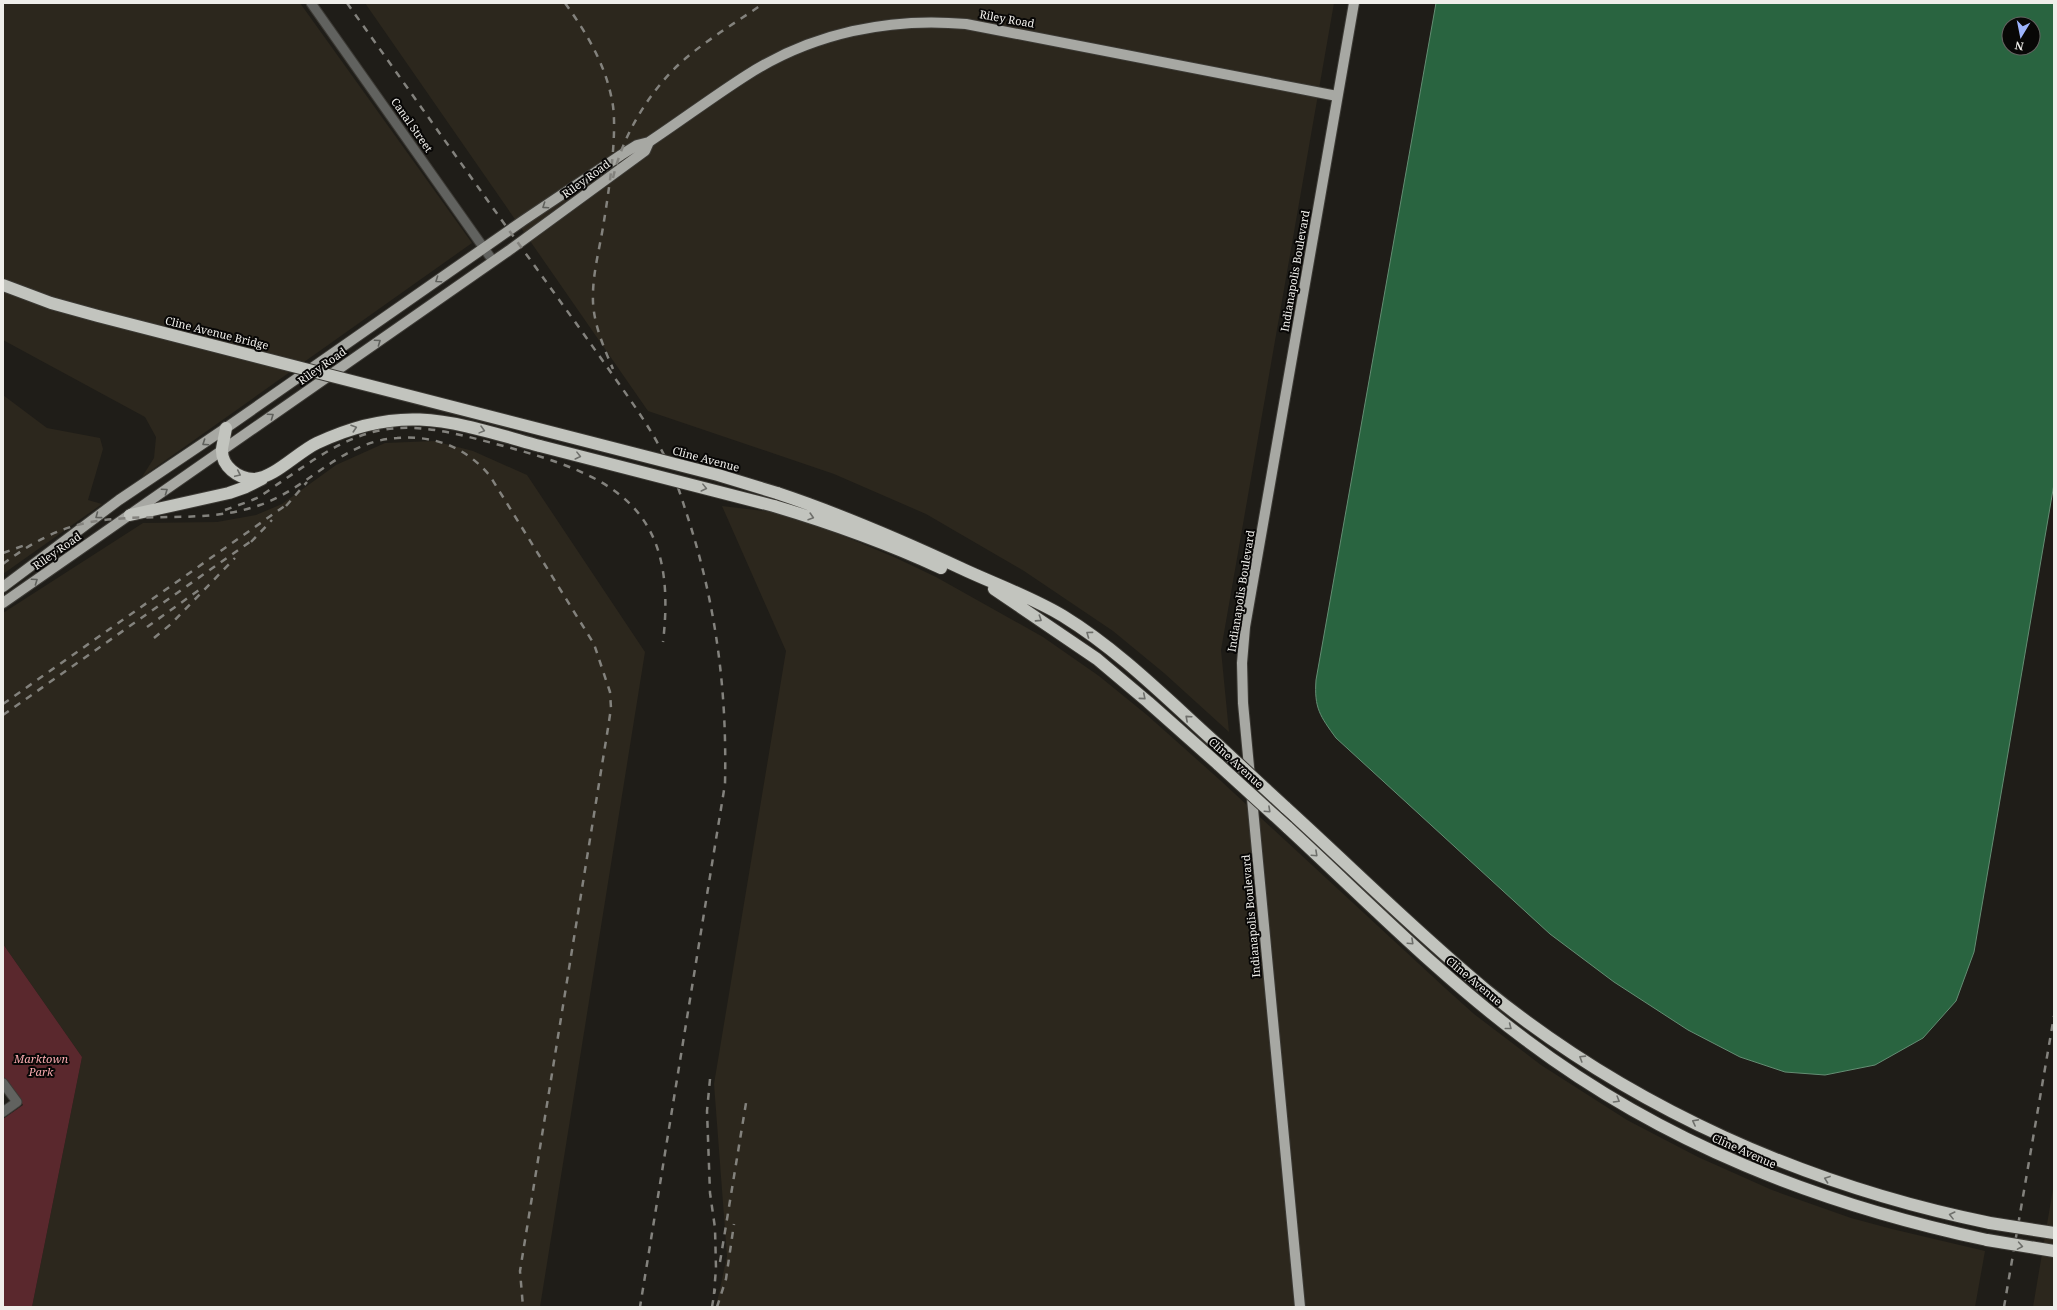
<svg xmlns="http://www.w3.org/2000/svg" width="2057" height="1310" font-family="'Noto Serif',serif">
<rect width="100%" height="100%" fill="#1f1d18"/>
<path fill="#2c271d" d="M3,3H300L472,243L142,477L154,458L156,437L145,417L3,340Z
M365,3H1334L1221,650L1229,732L1164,673L1113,631L1024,571L926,514L834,474L648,411Z
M3,395L47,428L100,438L103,449L88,500L102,504L3,574Z
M434,441L473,451L527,475L645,652L540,1307H32L82,1057L3,944V613L143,523L217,522L256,515L282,504L336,465L385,443Z
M722,506L772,512L829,530L894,557L936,577L1043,637L1099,676L1147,715L1221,781L1445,988L1474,1014L1541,1065L1627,1120L1698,1157L1772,1190L1851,1218L1892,1229L1985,1251L1975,1307H716L727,1256L714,1084L786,651Z
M2054,1183V1307H2033Z"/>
<path fill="#5a282d" d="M3,944L82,1057L32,1307H3V1119L23,1105L3,1076Z"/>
<path fill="#296440" stroke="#648d73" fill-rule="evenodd" d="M1436,3H2054V484L1974,952L1956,1001L1923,1038L1875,1065L1825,1075L1785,1072L1740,1057L1688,1030L1614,982L1550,934L1336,738C1320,716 1314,708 1316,680ZM2009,24H2033V48H2009Z"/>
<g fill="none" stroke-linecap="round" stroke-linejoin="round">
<defs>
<path id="minor" d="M311,3L493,261
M3,1083L17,1102L3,1112"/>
<path id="major" d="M3,587L119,500L226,428L524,220L621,155L637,145L649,142C682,120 714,96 747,75C812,33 890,17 966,24L1337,96
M3,603L511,249L645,151L649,142
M1300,1307L1243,703L1242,663L1245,627L1354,3"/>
<path id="highway" d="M226,428C225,435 223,442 222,449C221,466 238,479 254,479C274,478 298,452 317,443C404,402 453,422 540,446
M777,493C843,515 905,542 967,571C1000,586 1033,598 1063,616C1120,651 1168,700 1217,744
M774,506C831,523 887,543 941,568
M130,515L229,493L246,487L262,479
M994,589L1097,659L1148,702L1219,765
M1285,807C1352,868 1416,932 1486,990C1631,1108 1807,1186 1990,1223
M1287,827C1365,899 1440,976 1526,1040C1664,1144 1819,1204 1987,1240"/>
</defs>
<use href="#minor" stroke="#3c3a35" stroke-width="11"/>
<use href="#major" stroke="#3c3a35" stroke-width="12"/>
<use href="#highway" stroke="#3c3a35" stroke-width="14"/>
<use href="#minor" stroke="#61625f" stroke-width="9"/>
<use href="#major" stroke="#a7a8a3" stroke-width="10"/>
<use href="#highway" stroke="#c2c4be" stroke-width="12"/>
<path stroke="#83827d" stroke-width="2.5" stroke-dasharray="7 7" stroke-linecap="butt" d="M347,3C412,94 476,185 542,276C565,308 589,341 612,374C632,402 652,430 667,461C677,481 683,503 690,524C717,611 727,693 725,784L640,1307
M565,3C588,35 607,67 613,106C617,137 609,190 604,221C600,248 592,274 593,302C594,325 604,348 613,369
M613,178C622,138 645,99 673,70C699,44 734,24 764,3
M286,506L307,482
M225,510C236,506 248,502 259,497C267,492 276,485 284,480C313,460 342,439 377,431C417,422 458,434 496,444C614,475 679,506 663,642
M251,542L272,520
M3,553L25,545
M3,564C28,545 56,529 86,523C144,511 204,525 260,505C309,488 342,441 397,438C434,435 466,447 490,476L594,644L610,692L611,708L608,728L520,1271L523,1307
M147,627L199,590
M154,638L171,624L235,558
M3,704L289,503
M3,715L254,539
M710,1079L707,1111L710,1193L715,1228L716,1268L714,1294
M720,1262L746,1103
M712,1307L715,1289
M717,1307L726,1279L734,1224
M2004,1307L2054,1016"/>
<defs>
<path id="highway-bridge" d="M3,285L51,303L98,316L718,475L777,493
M540,446L774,506
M1217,744L1285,807
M1219,765L1287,827
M1990,1223L2054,1233
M1987,1240L2054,1251"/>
</defs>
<use href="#highway-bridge" stroke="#3c3a35" stroke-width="14" stroke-linecap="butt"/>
<use href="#highway-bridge" stroke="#c2c4be" stroke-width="12"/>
</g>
<defs><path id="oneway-chevron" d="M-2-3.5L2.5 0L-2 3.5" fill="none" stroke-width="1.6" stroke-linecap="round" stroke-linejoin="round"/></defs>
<g stroke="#5f605c">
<use href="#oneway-chevron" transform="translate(545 206) rotate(146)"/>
<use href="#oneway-chevron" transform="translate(438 280) rotate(145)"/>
<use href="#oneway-chevron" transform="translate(378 342) rotate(-35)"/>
<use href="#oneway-chevron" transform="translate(271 416) rotate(-35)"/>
<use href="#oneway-chevron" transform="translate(205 443) rotate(146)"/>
<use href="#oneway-chevron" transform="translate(165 491) rotate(-35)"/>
<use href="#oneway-chevron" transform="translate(98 516) rotate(143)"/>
<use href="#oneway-chevron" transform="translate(35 581) rotate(-35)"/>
</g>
<g stroke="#6e6f6b">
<use href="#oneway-chevron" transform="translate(354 428) rotate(-18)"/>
<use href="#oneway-chevron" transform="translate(482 430) rotate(15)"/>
<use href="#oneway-chevron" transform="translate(578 456) rotate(14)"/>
<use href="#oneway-chevron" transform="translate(238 474) rotate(25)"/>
<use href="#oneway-chevron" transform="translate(704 488) rotate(14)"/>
<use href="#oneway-chevron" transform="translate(811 517) rotate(17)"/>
<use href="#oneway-chevron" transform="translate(1039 619) rotate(33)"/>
<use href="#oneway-chevron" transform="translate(1089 634) rotate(-144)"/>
<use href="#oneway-chevron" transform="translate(1143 697) rotate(40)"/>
<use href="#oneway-chevron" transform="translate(1188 718) rotate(-138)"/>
<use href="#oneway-chevron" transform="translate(1268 810) rotate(43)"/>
<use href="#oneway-chevron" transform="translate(1315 854) rotate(43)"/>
<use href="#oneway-chevron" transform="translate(1411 942) rotate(43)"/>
<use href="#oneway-chevron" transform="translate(1509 1027) rotate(38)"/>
<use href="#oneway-chevron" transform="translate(1582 1058) rotate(-148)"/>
<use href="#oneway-chevron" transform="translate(1617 1100) rotate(31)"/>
<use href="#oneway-chevron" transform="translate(1695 1122) rotate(-152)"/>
<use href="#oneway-chevron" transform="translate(1827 1179) rotate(-160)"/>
<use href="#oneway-chevron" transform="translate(1952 1215) rotate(-166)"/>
<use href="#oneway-chevron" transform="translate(2020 1246) rotate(10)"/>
</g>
<g text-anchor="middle" stroke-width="4" stroke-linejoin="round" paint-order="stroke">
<g font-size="11" fill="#efeeea" stroke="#080706">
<text transform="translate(1007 19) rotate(10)" y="4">Riley Road</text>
<text transform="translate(412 125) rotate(55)" y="4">Canal Street</text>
<text transform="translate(586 179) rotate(-36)" y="4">Riley Road</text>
<text transform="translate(1295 271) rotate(-80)" y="4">Indianapolis Boulevard</text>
<text transform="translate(217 333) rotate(14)" y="4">Cline Avenue Bridge</text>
<text transform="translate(322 366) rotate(-35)" y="4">Riley Road</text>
<text transform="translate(706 459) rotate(15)" y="4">Cline Avenue</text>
<text transform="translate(57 551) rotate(-35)" y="4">Riley Road</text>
<text transform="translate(1241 591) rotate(-81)" y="4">Indianapolis Boulevard</text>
<text transform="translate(1236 763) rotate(42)" y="4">Cline Avenue</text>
<text transform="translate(1251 916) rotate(-95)" y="4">Indianapolis Boulevard</text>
<text transform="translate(1474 981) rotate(40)" y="4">Cline Avenue</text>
<text transform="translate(1744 1151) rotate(24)" y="4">Cline Avenue</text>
</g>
<g font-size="11" font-style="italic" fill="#fcadb2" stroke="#080706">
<text x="41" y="1063">Marktown<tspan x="41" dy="13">Park</tspan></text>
</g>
</g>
<rect width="2057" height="1310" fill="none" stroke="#efeeea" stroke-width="8"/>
<g transform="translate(2021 36) rotate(190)"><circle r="19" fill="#080706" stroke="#646361"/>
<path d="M0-3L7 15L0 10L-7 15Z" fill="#9db4fd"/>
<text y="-6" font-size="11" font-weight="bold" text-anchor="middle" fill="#efeeea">N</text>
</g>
</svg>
